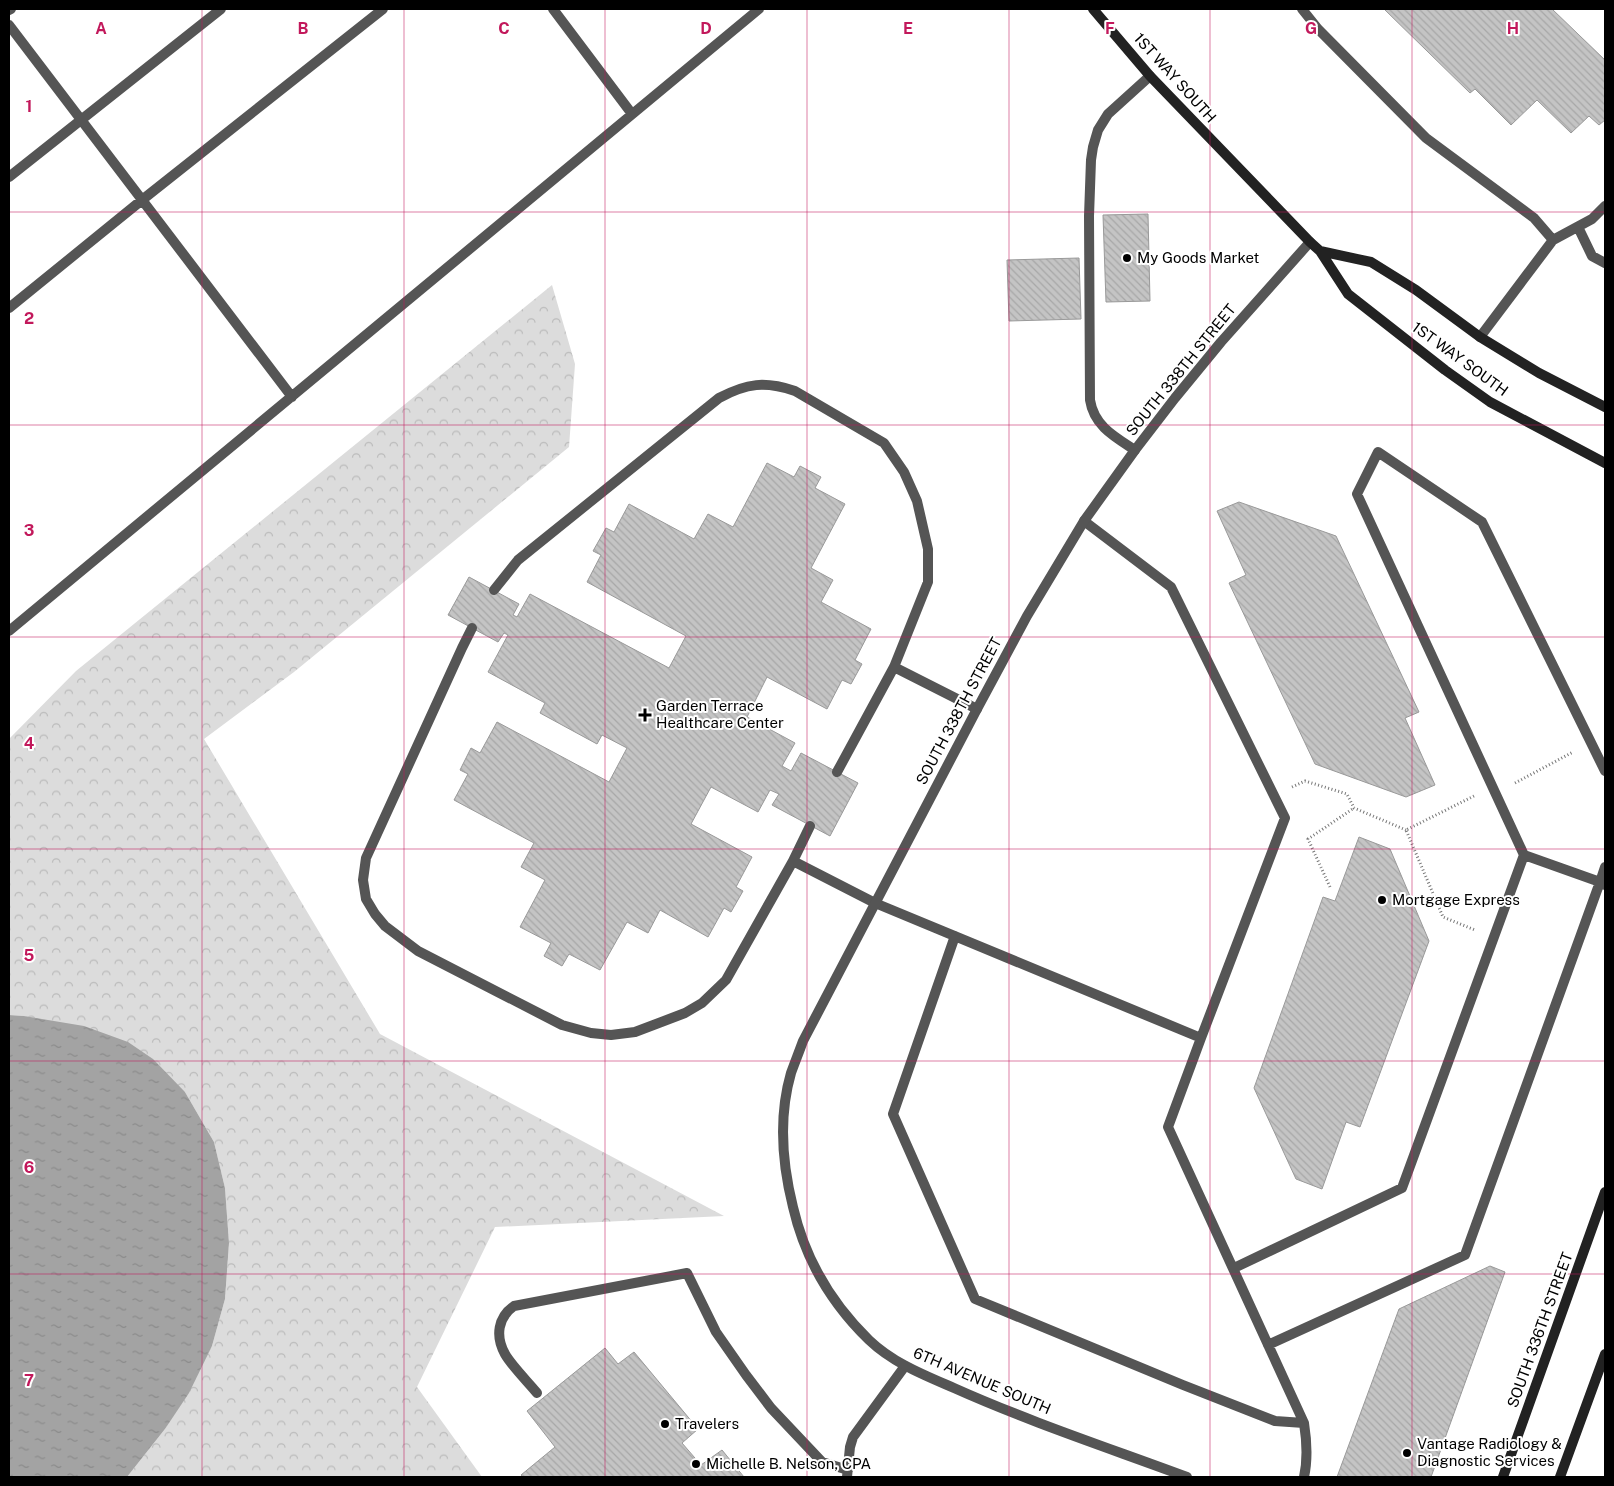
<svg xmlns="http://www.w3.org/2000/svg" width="1614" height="1486" font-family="'Public Sans',sans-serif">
<defs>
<pattern id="forest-crowns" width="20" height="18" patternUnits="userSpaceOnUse" patternTransform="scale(1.25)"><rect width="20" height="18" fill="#dcdcdc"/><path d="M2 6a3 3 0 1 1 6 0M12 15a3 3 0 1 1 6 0" fill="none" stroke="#bbb"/></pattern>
<pattern id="water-ripples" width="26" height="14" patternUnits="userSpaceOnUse" patternTransform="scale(1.25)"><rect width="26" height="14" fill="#a3a3a3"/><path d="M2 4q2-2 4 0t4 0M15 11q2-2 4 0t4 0" fill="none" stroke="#8b8b8b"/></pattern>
<pattern id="building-back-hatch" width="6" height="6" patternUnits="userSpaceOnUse" patternTransform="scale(1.25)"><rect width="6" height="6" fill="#c4c4c4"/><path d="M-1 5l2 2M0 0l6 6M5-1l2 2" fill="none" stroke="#a7a7a7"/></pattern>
</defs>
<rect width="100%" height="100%" fill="#fff"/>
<path fill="url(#forest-crowns)" d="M552,285L575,364L569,447L294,672L204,739L380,1034L724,1216L495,1227L417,1387L482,1477H127L165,1429L212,1346L225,1299L229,1243L225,1188L214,1142L185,1092L24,1016L9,1015V739L76,671Z"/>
<path fill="url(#water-ripples)" d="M9,1015L24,1016L84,1026L128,1042L153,1059L185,1092L214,1142L225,1188L229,1243L225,1299L212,1346L189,1393L165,1429L127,1477H9Z"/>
<path fill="url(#building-back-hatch)" stroke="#999" d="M1384,9H1552L1605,60V120L1599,125L1589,116L1571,133L1537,100L1511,125L1475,89L1470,93Z
M1148,214L1150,301L1106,302L1103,215Z
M1079,258L1081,319L1009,321L1007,260Z
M767,463L794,477L800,466L821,477L815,488L845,504L811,568L833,580L821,602L871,629L855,660L862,664L851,684L842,680L827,709L767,677L747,717L795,743L782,766L791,771L801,753L858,783L830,836L772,805L779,794L770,790L758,812L711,787L691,824L752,857L736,887L743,891L731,912L724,908L708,937L660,910L648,933L627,922L600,970L569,954L562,966L544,956L551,943L520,927L545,880L521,867L534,843L454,800L468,774L460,770L471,748L480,753L497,722L609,782L627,748L602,735L597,744L540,713L545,703L488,672L508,635L504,633L498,642L448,615L469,577L519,604L513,615L517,617L530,594L669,668L686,636L587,582L601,555L593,551L606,528L614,532L629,504L694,539L708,514L733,527Z
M1239,502L1336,536L1419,712L1405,718L1435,785L1406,797L1315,764L1229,583L1246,575L1217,511Z
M1359,837L1390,849L1429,941L1360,1127L1346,1122L1322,1189L1296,1179L1254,1088L1323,897L1335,901Z
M1490,1266L1505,1272L1431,1477H1337L1399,1309Z
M605,1348L618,1364L634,1352L698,1429L682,1443L701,1465L722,1450L744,1477H523L521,1475L555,1447L527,1411Z"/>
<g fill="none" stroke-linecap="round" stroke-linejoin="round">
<path stroke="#777" stroke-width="3" stroke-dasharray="1 2.5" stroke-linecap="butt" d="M1515,783L1573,752
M1292,787L1305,781L1347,794L1354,808L1406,830
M1474,796L1406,830L1443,917L1475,930
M1330,887L1308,839L1354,808"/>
<path stroke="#555" stroke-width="10" d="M553,9L632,114
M1302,9L1318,29L1426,138L1534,218L1553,240
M9,10L11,9
M9,25L292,397
M9,177L221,9
M1578,227L1592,256L1605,263
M9,308L142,200L383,9
M1480,337L1553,240L1592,219L1605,206
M1135,450C1115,437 1094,426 1090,400L1089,216L1091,160L1093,147L1098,130L1108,114L1150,76
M1084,521L1171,587L1285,818L1201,1038L1168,1127L1304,1423C1307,1442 1308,1459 1304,1477
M494,590L518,560L719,398C747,383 765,381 795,391L884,443L904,472L917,501L928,549V582L894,667L837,772
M472,628L462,648L366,858L363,880L366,899L375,914L385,926L418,951L562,1025L591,1033L611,1035L635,1032L685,1013L702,1003L726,980L793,861L810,826
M9,631L759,9
M894,667L977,709
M1524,855L1357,494L1378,452L1482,522L1605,771
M793,861L875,903L1201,1038
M955,936L893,1114L975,1299L1183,1385L1275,1421L1304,1423
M1234,1268L1402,1188L1524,855L1600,882L1605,867
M1268,1345L1465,1255L1600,882L1605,885
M537,1393C528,1382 511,1365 505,1354C495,1336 498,1317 514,1306L687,1273L716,1332L746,1375L771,1408L822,1462L848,1470
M847,1477L850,1447L853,1437L905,1366"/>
<path stroke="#555" stroke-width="10" d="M1187,1477C1109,1448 1030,1422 954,1388C924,1375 893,1363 869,1340C831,1303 805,1259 793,1207C782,1163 778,1118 791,1073C795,1062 799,1052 803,1041L977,709L1027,616L1084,521L1135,450L1175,398L1221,342L1310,242"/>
<path stroke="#222" stroke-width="10" d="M1093,9L1150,76L1310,242L1320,251L1348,294L1445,370L1490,402L1605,463
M1320,251L1371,262L1416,290L1480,337L1539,373L1605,407
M1503,1477L1605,1192
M1560,1477L1605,1354"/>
</g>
<path fill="none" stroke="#c2185b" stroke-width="1" stroke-opacity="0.55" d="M202,9V1477M404,9V1477M605,9V1477M807,9V1477M1009,9V1477M1210,9V1477M1412,9V1477M9,212H1605M9,425H1605M9,637H1605M9,849H1605M9,1061H1605M9,1274H1605"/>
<g fill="#000" stroke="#fff" stroke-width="2">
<circle cx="1127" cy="258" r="5"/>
<path d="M642.5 707.5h5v5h5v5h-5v5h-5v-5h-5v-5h5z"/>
<circle cx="1382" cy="900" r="5"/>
<circle cx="665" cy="1424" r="5"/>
<circle cx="1407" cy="1453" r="5"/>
<circle cx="696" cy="1464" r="5"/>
</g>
<g text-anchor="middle" stroke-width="4" stroke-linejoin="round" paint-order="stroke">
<g font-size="15" fill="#000" stroke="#fff">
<text transform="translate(1175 78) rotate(48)" y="5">1ST WAY SOUTH</text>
<text transform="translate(1460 359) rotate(36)" y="5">1ST WAY SOUTH</text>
<text transform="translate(1181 370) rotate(-51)" y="5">SOUTH 338TH STREET</text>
<text transform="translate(959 711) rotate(-62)" y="5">SOUTH 338TH STREET</text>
<text transform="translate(1540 1330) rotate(-70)" y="5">SOUTH 336TH STREET</text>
<text transform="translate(982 1381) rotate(23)" y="5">6TH AVENUE SOUTH</text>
</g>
<g font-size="15" fill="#000" stroke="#fff" text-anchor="start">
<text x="1137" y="263">My Goods Market</text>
<text x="656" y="711">Garden Terrace<tspan x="656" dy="17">Healthcare Center</tspan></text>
<text x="1392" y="905">Mortgage Express</text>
<text x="675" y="1429">Travelers</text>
<text x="1417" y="1449">Vantage Radiology &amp;<tspan x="1417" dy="17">Diagnostic Services</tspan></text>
<text x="706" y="1469">Michelle B. Nelson, CPA</text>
</g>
</g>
<g font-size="16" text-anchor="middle" font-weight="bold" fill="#c2185b" stroke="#fff" stroke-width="4" stroke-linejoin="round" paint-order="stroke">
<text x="101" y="34">A</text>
<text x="303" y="34">B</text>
<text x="504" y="34">C</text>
<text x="706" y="34">D</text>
<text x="908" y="34">E</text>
<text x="1110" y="34">F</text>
<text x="1311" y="34">G</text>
<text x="1513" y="34">H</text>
<text x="29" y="112">1</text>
<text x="29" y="324">2</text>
<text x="29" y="536">3</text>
<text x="29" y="749">4</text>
<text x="29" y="961">5</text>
<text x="29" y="1173">6</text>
<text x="29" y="1386">7</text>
</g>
<rect width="1614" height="1486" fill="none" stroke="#000000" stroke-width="20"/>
</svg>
